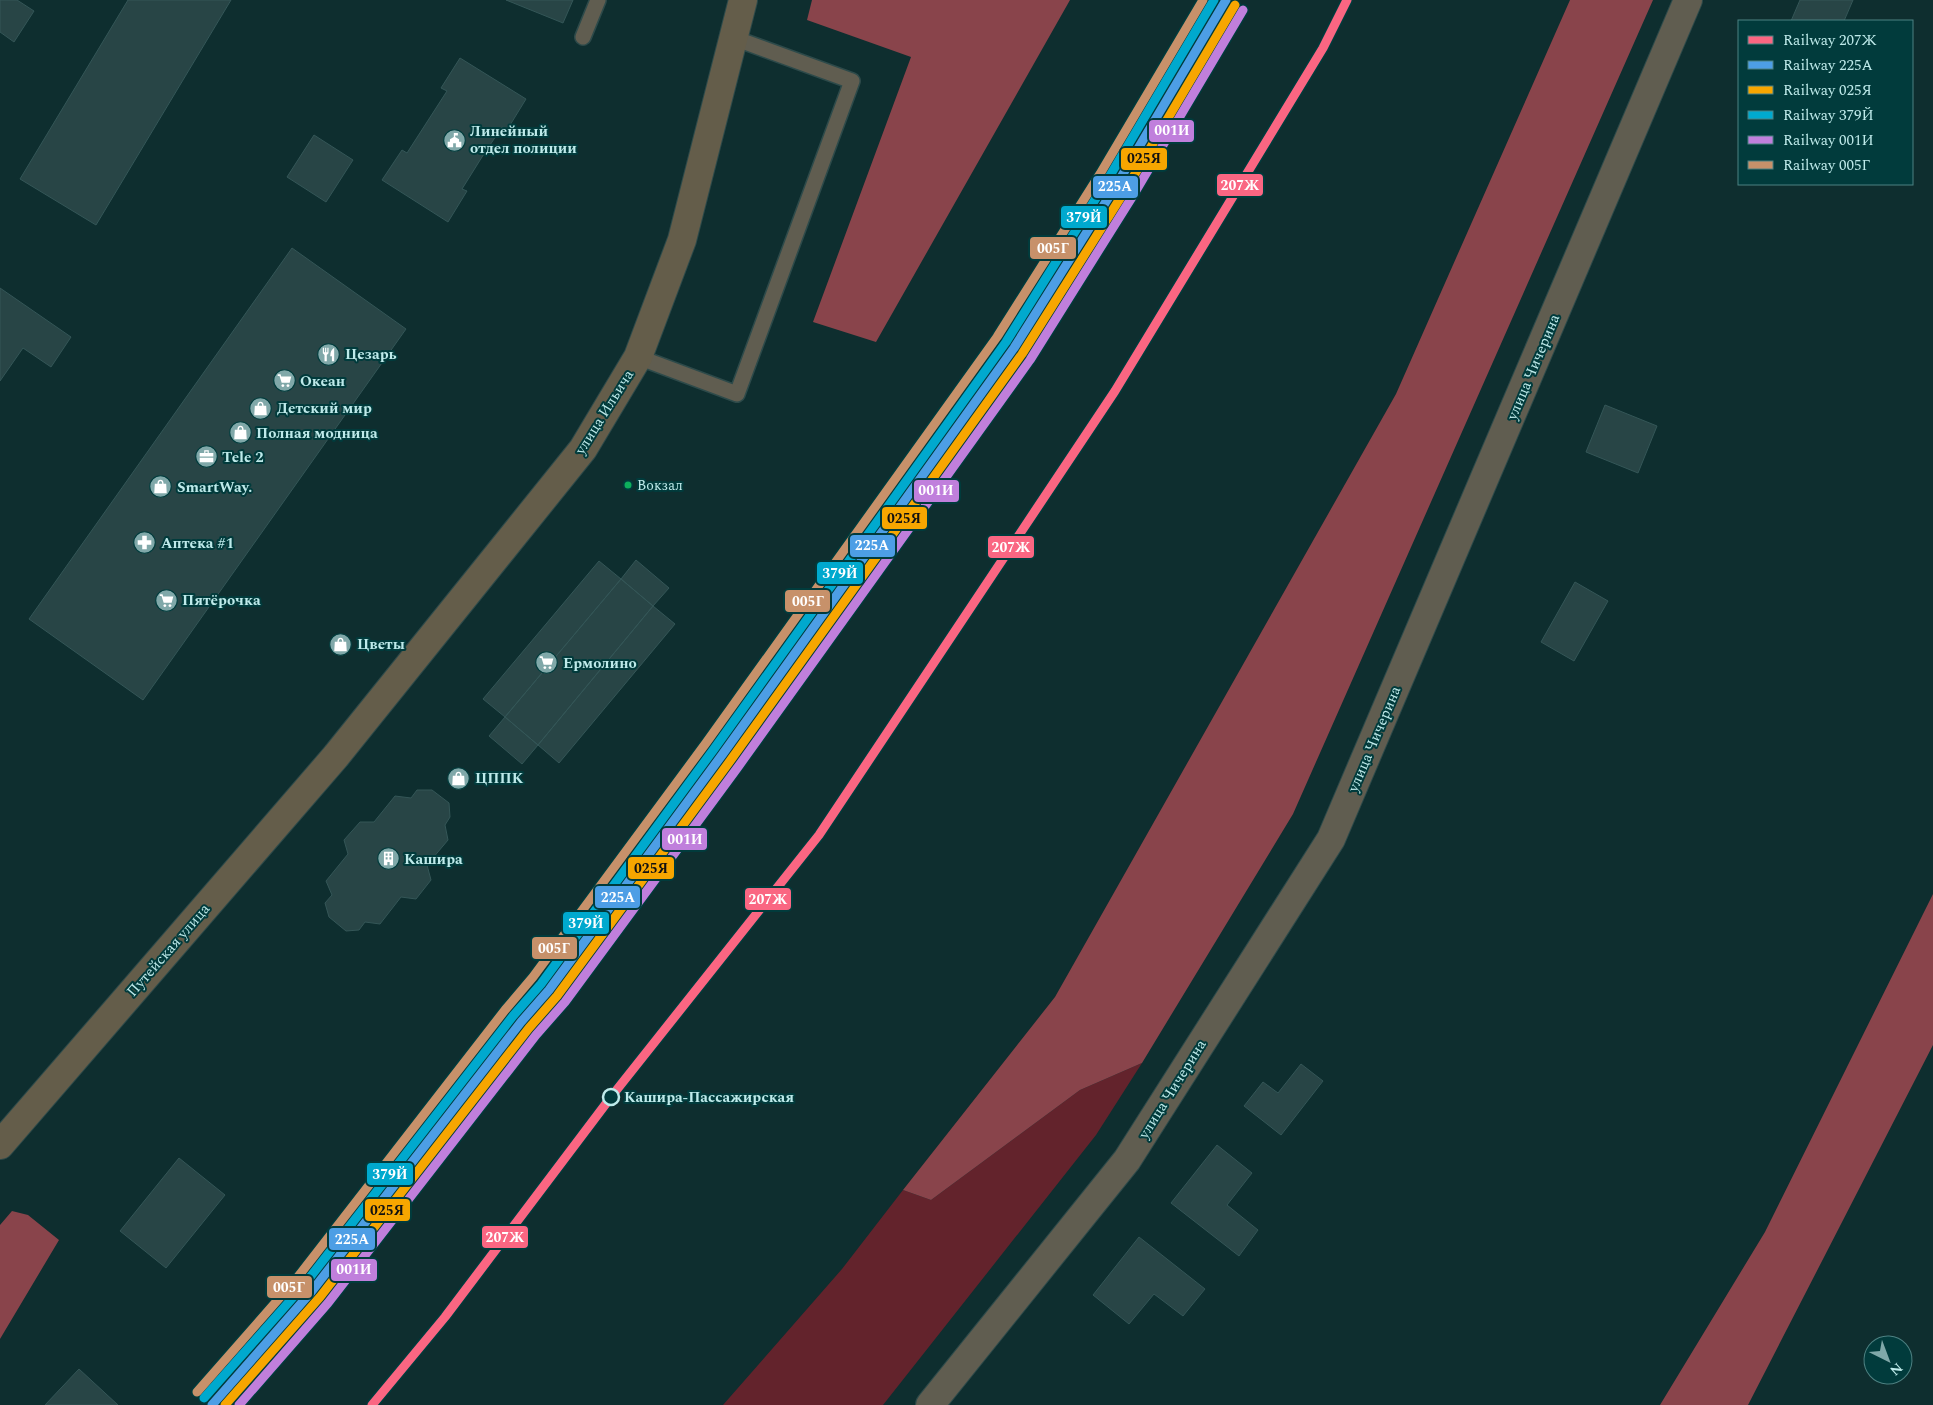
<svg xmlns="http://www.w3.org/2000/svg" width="1933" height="1405" font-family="Spectral,serif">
<rect width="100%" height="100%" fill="#0e2e2f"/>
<path fill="#63232c" d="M1142,1063L1096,1135L883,1405H723L842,1269L903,1190L931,1200L1080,1090Z"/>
<path fill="#89444b" d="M812,0H1070L876,342L813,322L911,57L807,20Z
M1570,0H1653L1293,814L1142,1063L1080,1090L931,1200L903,1190L1055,997L1396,394Z
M1933,894V1045L1748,1405H1660L1765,1232Z
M12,1211L28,1215L59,1240L0,1339V1225Z"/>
<path fill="#284546" stroke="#345657" d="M0,0H17L34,11L14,42L0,32Z
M128,0H231L96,225L20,179Z
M506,0H573L563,23Z
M1800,0H1853L1844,21H1791Z
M460,58L526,99L507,130L502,127L482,157L462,189L467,191L448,222L382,180L402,150L407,153L447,91L441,88Z
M314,135L353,160L326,202L287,177Z
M292,248L406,329L143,700L29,619Z
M0,288L71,337L51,367L23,348L0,381Z
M1605,405L1657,426L1638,473L1586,452Z
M636,560L669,588L653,606L621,579Z
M599,561L621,579L505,717L483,699Z
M621,579L653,606L538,745L505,717Z
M1575,582L1608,601L1574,661L1541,642Z
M653,606L675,624L559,763L538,745Z
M505,717L538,745L522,764L489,736Z
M417,790H432L449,803L450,817L445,825L448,840L427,865L431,880L416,899L401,897L380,924L365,922L359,930L346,931L329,917L325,903L332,895L326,881L348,854L344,840L360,822H374L395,796L411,798Z
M1301,1064L1323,1081L1281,1135L1244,1106L1263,1082L1278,1093Z
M1217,1145L1252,1173L1227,1205L1258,1230L1239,1256L1171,1203Z
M179,1158L225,1195L166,1268L120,1231Z
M1139,1237L1205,1289L1183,1316L1154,1294L1129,1324L1093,1295Z
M79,1369L118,1405H45Z"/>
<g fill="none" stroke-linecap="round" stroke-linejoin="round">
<defs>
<path id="service" d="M583,37L598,0
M638,357L737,394L852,81L734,38"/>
<path id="minor" d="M930,1405L1127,1160L1331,839L1688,0"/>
<path id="secondary" d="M0,1145L336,756L583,449L638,357L682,240L743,0"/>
</defs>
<use href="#service" stroke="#2d4a4a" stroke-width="18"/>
<use href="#minor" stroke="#2d4a4a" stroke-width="30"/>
<use href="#secondary" stroke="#2d4a4a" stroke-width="30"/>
<use href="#service" stroke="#605d50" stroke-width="15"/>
<use href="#minor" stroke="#605d50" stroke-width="28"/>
<use href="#secondary" stroke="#645d4a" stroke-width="28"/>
<defs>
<path id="rail-1" d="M372,1405L445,1317L611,1097L819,835L1115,391L1323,48L1347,0"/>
<path id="rail-2" d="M212,1405L312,1291L521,1022L549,990L722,755L1014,348L1117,184L1226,0"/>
<path id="rail-3" d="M225,1405L320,1297L529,1028L557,996L730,761L1022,354L1126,189L1235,5"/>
<path id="rail-4" d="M204,1398L304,1285L513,1016L541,984L714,749L1006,342L1108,179L1214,0"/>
<path id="rail-5" d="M239,1405L328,1303L536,1035L565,1002L738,767L1030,360L1134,194L1243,10"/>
<path id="rail-6" d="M197,1392L297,1278L505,1010L533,977L706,743L997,337L1100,174L1203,0"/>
</defs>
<use href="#rail-1" stroke="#013b3c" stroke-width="12"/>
<use href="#rail-2" stroke="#013b3c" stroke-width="12"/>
<use href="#rail-3" stroke="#013b3c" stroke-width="12"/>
<use href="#rail-4" stroke="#013b3c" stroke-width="12"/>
<use href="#rail-5" stroke="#013b3c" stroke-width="12"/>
<use href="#rail-6" stroke="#013b3c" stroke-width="12"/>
<use href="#rail-1" stroke="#fa6682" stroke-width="9"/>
<use href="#rail-2" stroke="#4d9ee5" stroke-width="9"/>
<use href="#rail-3" stroke="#f7a600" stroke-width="9"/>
<use href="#rail-4" stroke="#00a9ce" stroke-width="9"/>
<use href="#rail-5" stroke="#c07fdc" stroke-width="9"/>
<use href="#rail-6" stroke="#c7916a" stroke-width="9"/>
</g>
<defs>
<symbol id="civic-disc" viewBox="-11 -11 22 22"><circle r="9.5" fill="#80a8a9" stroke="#013b3c"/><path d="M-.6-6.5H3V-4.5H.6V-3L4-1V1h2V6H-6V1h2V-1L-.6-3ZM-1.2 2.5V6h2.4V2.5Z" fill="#fff"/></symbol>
<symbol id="restaurant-disc" viewBox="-11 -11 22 22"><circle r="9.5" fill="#80a8a9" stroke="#013b3c"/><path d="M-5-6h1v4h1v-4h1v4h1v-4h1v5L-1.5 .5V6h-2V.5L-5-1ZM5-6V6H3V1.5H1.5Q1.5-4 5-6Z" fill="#fff"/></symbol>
<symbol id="supermarket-disc" viewBox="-11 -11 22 22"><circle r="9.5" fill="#80a8a9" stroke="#013b3c"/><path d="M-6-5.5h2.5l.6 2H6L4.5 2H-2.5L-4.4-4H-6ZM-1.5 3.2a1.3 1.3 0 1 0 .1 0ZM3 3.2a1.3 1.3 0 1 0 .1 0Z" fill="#fff"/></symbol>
<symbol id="shop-disc" viewBox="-11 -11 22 22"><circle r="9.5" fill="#80a8a9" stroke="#013b3c"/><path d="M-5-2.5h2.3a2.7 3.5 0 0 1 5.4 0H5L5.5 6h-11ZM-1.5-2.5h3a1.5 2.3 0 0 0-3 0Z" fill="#fff"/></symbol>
<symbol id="office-disc" viewBox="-11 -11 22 22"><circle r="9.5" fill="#80a8a9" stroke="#013b3c"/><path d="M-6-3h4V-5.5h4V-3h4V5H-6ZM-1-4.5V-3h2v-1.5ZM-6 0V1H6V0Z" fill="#fff"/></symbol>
<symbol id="pharmacy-disc" viewBox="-11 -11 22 22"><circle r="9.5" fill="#80a8a9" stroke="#013b3c"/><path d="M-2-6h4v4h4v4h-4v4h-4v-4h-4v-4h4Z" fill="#fff"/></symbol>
<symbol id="building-disc" viewBox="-11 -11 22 22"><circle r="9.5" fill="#80a8a9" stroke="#013b3c"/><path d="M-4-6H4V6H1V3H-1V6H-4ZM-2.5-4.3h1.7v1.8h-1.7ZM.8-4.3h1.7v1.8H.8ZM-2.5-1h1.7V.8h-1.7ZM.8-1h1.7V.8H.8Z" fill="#fff"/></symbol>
</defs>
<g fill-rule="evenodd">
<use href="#civic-disc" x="442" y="128" width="25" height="25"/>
<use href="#restaurant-disc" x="316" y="342" width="25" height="25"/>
<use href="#supermarket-disc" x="272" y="368" width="25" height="25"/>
<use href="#shop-disc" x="248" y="396" width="25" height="25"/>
<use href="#shop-disc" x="228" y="420" width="25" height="25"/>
<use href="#office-disc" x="194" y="444" width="25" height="25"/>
<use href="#shop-disc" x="148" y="474" width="25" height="25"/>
<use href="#pharmacy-disc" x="132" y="530" width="25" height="25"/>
<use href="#supermarket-disc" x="154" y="588" width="25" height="25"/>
<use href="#shop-disc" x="328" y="632" width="25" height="25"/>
<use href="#supermarket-disc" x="534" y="650" width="25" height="25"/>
<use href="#shop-disc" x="446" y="766" width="25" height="25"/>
<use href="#building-disc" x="376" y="846" width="25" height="25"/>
</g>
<circle fill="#0daf5c" stroke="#013b3c" stroke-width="2" cx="628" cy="485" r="4.5"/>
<circle fill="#013b3c" stroke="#beeaea" stroke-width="2.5" cx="611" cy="1097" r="8"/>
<g text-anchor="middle" stroke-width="4" stroke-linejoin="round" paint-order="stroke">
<g font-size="14" fill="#beeaea" stroke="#013b3c" text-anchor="start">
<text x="637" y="490">Вокзал</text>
</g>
<g font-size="15" font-weight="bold" fill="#beeaea" stroke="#013b3c" text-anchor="start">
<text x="470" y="136">Линейный<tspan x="470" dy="17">отдел полиции</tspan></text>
<text x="345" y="359">Цезарь</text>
<text x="300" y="386">Океан</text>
<text x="277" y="413">Детский мир</text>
<text x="256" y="438">Полная модница</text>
<text x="222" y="462">Tele 2</text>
<text x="177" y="492">SmartWay.</text>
<text x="161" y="548">Аптека #1</text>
<text x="182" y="605">Пятёрочка</text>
<text x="357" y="649">Цветы</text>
<text x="563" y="668">Ермолино</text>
<text x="475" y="783">ЦППК</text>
<text x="404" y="864">Кашира</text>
</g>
<g font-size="15" fill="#beeaea" stroke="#013b3c">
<text transform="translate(1533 367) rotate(-67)" y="5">улица Чичерина</text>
<text transform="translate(604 412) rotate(-58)" y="5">улица Ильича</text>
<text transform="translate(1374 739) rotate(-67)" y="5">улица Чичерина</text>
<text transform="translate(168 950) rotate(-49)" y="5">Путейская улица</text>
<text transform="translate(1172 1089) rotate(-58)" y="5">улица Чичерина</text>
</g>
<g font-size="15" font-weight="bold" fill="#beeaea" stroke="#013b3c" text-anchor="start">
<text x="624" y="1102">Кашира-Пассажирская</text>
</g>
</g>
<g stroke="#013b3c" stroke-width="2">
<rect x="1148" y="119" width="47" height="24" rx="5" fill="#c07fdc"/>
<rect x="1120" y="147" width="48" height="24" rx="5" fill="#f7a600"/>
<rect x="1216" y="173" width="48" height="24" rx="5" fill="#fa6682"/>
<rect x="1092" y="175" width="47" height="24" rx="5" fill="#4d9ee5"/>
<rect x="1060" y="205" width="48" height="24" rx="5" fill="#00a9ce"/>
<rect x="1029" y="236" width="48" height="24" rx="5" fill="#c7916a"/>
<rect x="913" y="479" width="47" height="24" rx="5" fill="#c07fdc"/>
<rect x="881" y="506" width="47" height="24" rx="5" fill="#f7a600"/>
<rect x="849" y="534" width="47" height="24" rx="5" fill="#4d9ee5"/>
<rect x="987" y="535" width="48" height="24" rx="5" fill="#fa6682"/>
<rect x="816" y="561" width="48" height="24" rx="5" fill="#00a9ce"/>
<rect x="784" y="589" width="47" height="24" rx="5" fill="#c7916a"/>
<rect x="661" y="827" width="47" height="24" rx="5" fill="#c07fdc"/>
<rect x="627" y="856" width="48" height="24" rx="5" fill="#f7a600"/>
<rect x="594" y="885" width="47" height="24" rx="5" fill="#4d9ee5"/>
<rect x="744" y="887" width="48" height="24" rx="5" fill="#fa6682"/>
<rect x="562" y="911" width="48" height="24" rx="5" fill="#00a9ce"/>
<rect x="531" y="936" width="47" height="24" rx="5" fill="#c7916a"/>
<rect x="366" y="1162" width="48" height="24" rx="5" fill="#00a9ce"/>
<rect x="364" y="1198" width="47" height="24" rx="5" fill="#f7a600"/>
<rect x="481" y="1225" width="48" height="24" rx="5" fill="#fa6682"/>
<rect x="328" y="1227" width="48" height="24" rx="5" fill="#4d9ee5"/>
<rect x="330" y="1258" width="48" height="24" rx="5" fill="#c07fdc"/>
<rect x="266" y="1275" width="47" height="24" rx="5" fill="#c7916a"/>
</g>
<g font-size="14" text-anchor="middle" font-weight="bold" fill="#fff">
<text x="1172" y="135">001И</text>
<text x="1240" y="190">207Ж</text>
<text x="1115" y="191">225А</text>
<text x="1084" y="222">379Й</text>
<text x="1053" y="253">005Г</text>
<text x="936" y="495">001И</text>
<text x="872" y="550">225А</text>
<text x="1011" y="552">207Ж</text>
<text x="840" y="578">379Й</text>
<text x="808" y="606">005Г</text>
<text x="685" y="844">001И</text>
<text x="618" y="902">225А</text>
<text x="768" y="904">207Ж</text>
<text x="586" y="928">379Й</text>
<text x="554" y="953">005Г</text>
<text x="390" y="1179">379Й</text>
<text x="505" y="1242">207Ж</text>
<text x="352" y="1244">225А</text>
<text x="354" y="1274">001И</text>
<text x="289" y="1292">005Г</text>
</g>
<g font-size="14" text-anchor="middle" font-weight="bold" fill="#111">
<text x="1144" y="163">025Я</text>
<text x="904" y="523">025Я</text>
<text x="651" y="873">025Я</text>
<text x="387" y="1215">025Я</text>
</g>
<rect x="1738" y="20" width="175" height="165" fill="#013b3c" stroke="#4d8182"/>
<rect x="1748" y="36" width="25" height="8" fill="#fa6682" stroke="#4d8182"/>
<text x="1783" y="45" font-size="15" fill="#beeaea">Railway 207Ж</text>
<rect x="1748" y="61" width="25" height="8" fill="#4d9ee5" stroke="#4d8182"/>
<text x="1783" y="70" font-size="15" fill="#beeaea">Railway 225А</text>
<rect x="1748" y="86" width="25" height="8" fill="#f7a600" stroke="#4d8182"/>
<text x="1783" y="95" font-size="15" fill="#beeaea">Railway 025Я</text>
<rect x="1748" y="111" width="25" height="8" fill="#00a9ce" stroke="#4d8182"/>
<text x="1783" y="120" font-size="15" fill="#beeaea">Railway 379Й</text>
<rect x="1748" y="136" width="25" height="8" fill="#c07fdc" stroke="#4d8182"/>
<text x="1783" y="145" font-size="15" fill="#beeaea">Railway 001И</text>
<rect x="1748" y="161" width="25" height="8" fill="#c7916a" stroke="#4d8182"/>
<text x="1783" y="170" font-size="15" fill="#beeaea">Railway 005Г</text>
<g transform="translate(1888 1360) rotate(138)"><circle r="24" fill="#013b3c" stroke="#4d8182"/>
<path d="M0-4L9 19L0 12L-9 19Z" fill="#80a8a9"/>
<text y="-8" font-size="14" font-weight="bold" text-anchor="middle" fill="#beeaea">N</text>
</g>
</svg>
